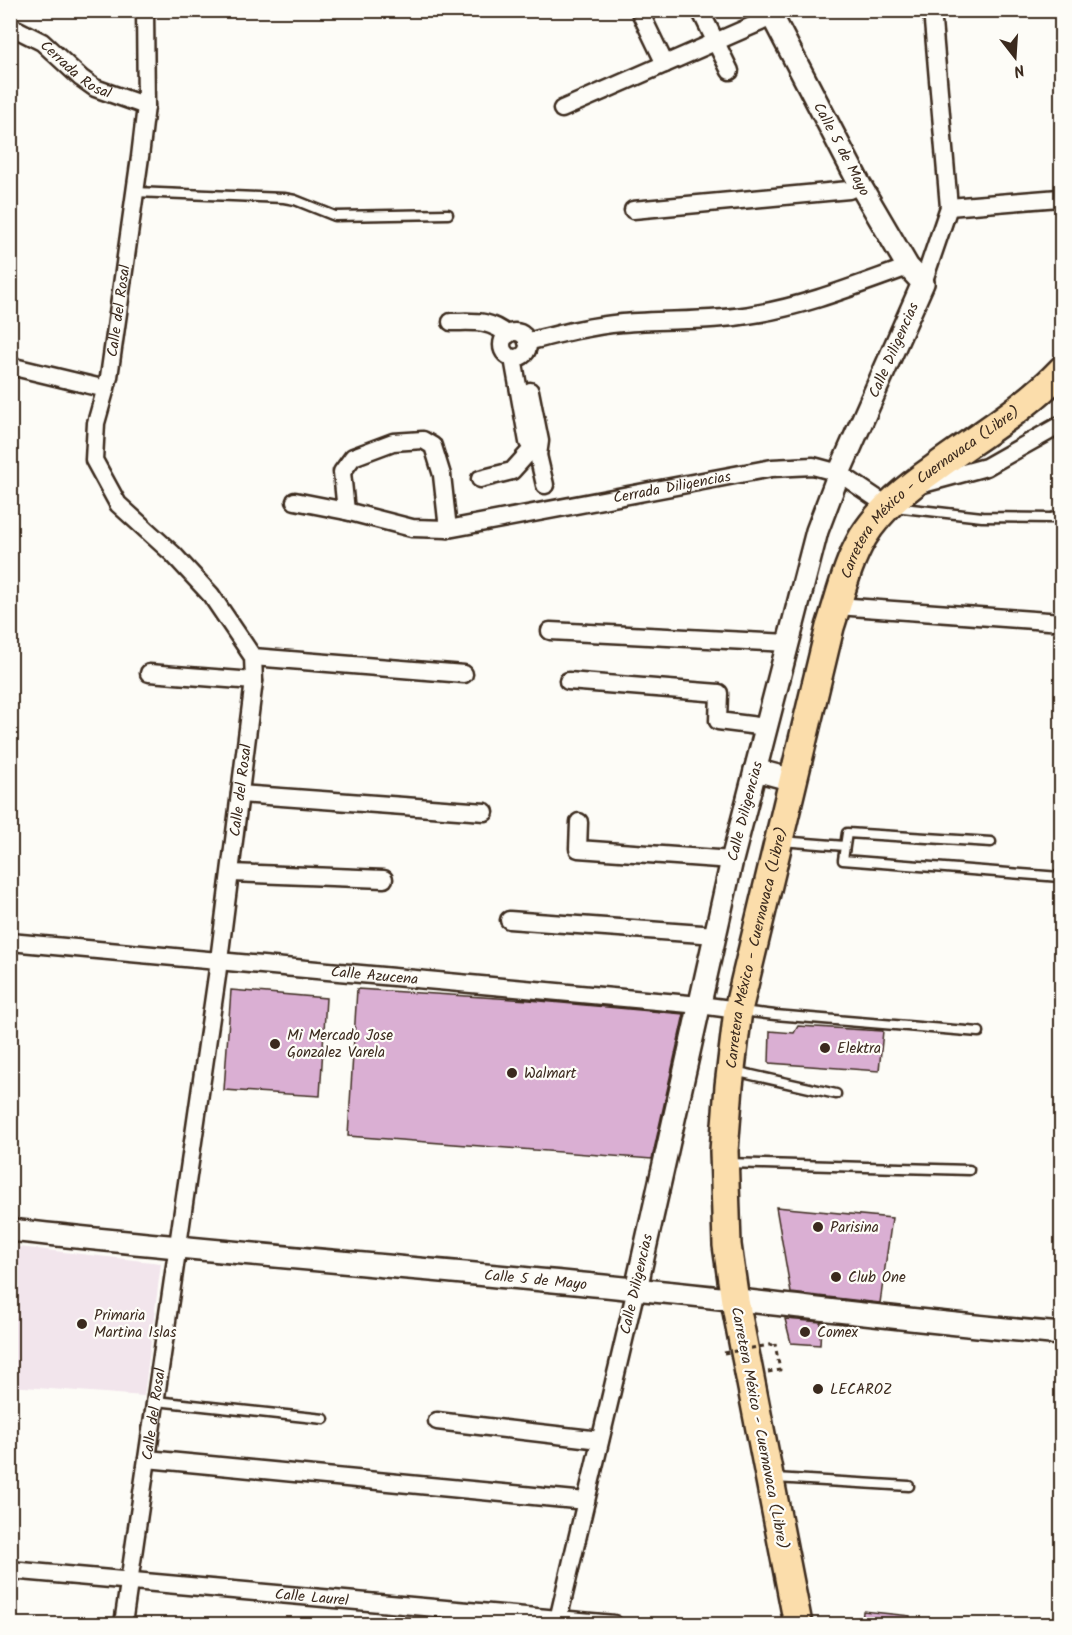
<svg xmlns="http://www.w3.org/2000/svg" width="1072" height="1635" font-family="Kalam,sans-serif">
<rect width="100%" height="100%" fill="#fdfcf7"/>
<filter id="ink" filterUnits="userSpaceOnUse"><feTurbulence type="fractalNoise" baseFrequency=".0167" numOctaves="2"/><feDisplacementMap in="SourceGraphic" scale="12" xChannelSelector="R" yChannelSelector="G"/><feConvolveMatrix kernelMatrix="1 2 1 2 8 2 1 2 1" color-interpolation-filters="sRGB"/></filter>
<g filter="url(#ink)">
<path fill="#f2e5ec" d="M10,1246L161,1263L144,1396L11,1386Z"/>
<path fill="#daafd3" stroke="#3b2a1e" stroke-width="1.5" d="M357,989L529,1000L684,1014L652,1159L348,1136Z
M231,990L326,998L320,1096L224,1090Z
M798,1026L883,1031L879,1071L769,1063L770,1031L794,1033Z
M776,1207L892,1218L880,1303L791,1293Z
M785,1319L821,1322L820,1345L791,1343Z
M863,1611L910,1616V1624H862Z"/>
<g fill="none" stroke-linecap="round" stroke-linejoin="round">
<defs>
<path id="service" d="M135,192L284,198L295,200L335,216L448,214
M894,507L982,517L1051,518L1062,515
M781,841L845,846L843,860L1060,877
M845,846L847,833L991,842
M741,1011L775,1015L979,1032
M734,1071L836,1094
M726,1163L969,1170
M156,1401L324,1419
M775,1478L909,1486"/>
<g id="minor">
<path d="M700,10L730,71"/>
<path d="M640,12L665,64"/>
<path id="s1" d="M10,26L42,42L81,78L95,88L146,106"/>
<path d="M562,109L772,17"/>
<path d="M949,207L1059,198"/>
<path d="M633,210L849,190L860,185"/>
<path d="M923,283L949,207L932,10"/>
<path d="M451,322C475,322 488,319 508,335"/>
<circle cx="515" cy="345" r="13"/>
<path d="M527,342C559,334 589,326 622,323C666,319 711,322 755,314C808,305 857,285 908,267"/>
<path d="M513,358L528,442L538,455L545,485"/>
<path d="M10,366L106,389"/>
<path d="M530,391L540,441L538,455"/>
<path d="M480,479L512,471L539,441"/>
<path d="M923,484L986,467L1062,424"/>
<path id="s2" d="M295,501L346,511L412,528L448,529L772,468L813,466L839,473L888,506"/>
<path d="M346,511L342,472L353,457L393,442L423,440L433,446L442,475L448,529"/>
<path d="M837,606L1062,622"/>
<path d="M550,631L788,643"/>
<path d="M253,657L464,674"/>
<path d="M149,673L254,681"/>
<path d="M568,681L719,693L718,721L766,727"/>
<path d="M240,794L485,812"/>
<path d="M579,822L578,849L732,860"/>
<path d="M231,873L384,879"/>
<path d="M509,920L716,935"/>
<path id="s3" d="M10,942L700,1005L738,1010"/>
<path d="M437,1421L600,1440"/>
<path d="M147,1459L586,1501"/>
<path id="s4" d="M10,1570L614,1624"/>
<path id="s5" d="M123,1624L217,976L254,681L253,657L211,595L173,554L118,504L94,460L96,423L109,377L140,157L146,106L145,10"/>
<path d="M557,1624L636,1289"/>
</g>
<g id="tertiary">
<path d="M755,770L793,780"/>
<path id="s6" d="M10,1230C218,1253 426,1268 634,1289C777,1303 919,1322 1062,1334"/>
<path id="s7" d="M636,1289L732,860L817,531L839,473L923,283L908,267L860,185L769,10"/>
</g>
<g id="primary">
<path id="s8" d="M798,1624L735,1301L727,1245L724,1151L729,1086L738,1010L830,627C840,597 847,564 863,537C881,508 908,487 935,468C978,436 1025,409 1062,370"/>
</g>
</defs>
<use href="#service" stroke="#3b2a1e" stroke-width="13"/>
<use href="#minor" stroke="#3b2a1e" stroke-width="21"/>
<use href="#tertiary" stroke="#3b2a1e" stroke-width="26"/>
<use href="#primary" stroke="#3b2a1e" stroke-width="32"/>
<path stroke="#3b2a1e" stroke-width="3" stroke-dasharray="4.5 4.5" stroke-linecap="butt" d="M768,1372L780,1370L775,1344"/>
<use href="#service" stroke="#fdfcf7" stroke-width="8"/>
<use href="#minor" stroke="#fdfcf7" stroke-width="16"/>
<use href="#tertiary" stroke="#fdfcf7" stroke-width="21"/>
<use href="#primary" stroke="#fbddab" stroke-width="27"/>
<path stroke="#3b2a1e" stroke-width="3" stroke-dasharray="4.5 4.5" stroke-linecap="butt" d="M724,1353L775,1344"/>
</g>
</g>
<g fill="#3b2a1e" stroke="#fdfcf7" stroke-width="2">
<circle cx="275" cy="1044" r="6"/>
<circle cx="825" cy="1048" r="6"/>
<circle cx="512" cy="1073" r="6"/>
<circle cx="818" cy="1227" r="6"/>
<circle cx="836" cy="1277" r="6"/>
<circle cx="82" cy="1324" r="6"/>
<circle cx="805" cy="1332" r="6"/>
<circle cx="818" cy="1389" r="6"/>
</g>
<g text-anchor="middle" stroke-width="4.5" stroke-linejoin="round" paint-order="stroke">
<g font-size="15" fill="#3b2a1e" stroke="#fdfcf7">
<text dy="5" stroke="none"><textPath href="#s1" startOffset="80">Cerrada Rosal</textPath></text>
<text transform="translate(842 149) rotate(62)" y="5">Calle 5 de Mayo</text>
<text dy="5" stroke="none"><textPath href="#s5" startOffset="1383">Calle del Rosal</textPath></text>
<text dy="5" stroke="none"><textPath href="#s7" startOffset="976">Calle Diligencias</textPath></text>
<text dy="5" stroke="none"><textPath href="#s2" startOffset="384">Cerrada Diligencias</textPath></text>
<text dy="5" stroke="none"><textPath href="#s8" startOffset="1190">Carretera México - Cuernavaca (Libre)</textPath></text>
<text dy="5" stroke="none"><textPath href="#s5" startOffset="842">Calle del Rosal</textPath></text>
<text dy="5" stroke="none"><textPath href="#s7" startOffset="490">Calle Diligencias</textPath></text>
<text dy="5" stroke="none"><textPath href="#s8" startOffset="686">Carretera México - Cuernavaca (Libre)</textPath></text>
<text dy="5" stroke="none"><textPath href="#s3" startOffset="366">Calle Azucena</textPath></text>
<text dy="5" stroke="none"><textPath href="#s6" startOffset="528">Calle 5 de Mayo</textPath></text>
<text transform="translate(636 1284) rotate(-77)" y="5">Calle Diligencias</text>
<text dy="5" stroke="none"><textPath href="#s5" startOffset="212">Calle del Rosal</textPath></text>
<text transform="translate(760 1428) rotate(79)" y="5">Carretera México - Cuernavaca (Libre)</text>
<text dy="5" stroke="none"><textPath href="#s4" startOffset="303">Calle Laurel</textPath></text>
</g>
<g font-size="15" fill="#3b2a1e" stroke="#fdfcf7" text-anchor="start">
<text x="287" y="1040">Mi Mercado Jose<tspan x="287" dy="17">Gonzalez Varela</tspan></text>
<text x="837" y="1053">Elektra</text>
<text x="524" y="1078">Walmart</text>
<text x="830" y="1232">Parisina</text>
<text x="848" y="1282">Club One</text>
<text x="94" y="1320">Primaria<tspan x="94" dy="17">Martina Islas</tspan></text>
<text x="817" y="1337">Comex</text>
<text x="830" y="1394">LECAROZ</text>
</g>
</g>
<rect width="1072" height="1635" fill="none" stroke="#fdfcf7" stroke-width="36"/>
<rect x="18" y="18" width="1036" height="1599" fill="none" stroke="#3b2a1e" stroke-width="2" filter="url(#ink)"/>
<g transform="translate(1015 57) rotate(163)" stroke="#fdfcf7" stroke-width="4.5" paint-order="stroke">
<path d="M0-4.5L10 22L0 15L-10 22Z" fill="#3b2a1e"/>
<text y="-9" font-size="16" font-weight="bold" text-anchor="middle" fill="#3b2a1e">N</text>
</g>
</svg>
